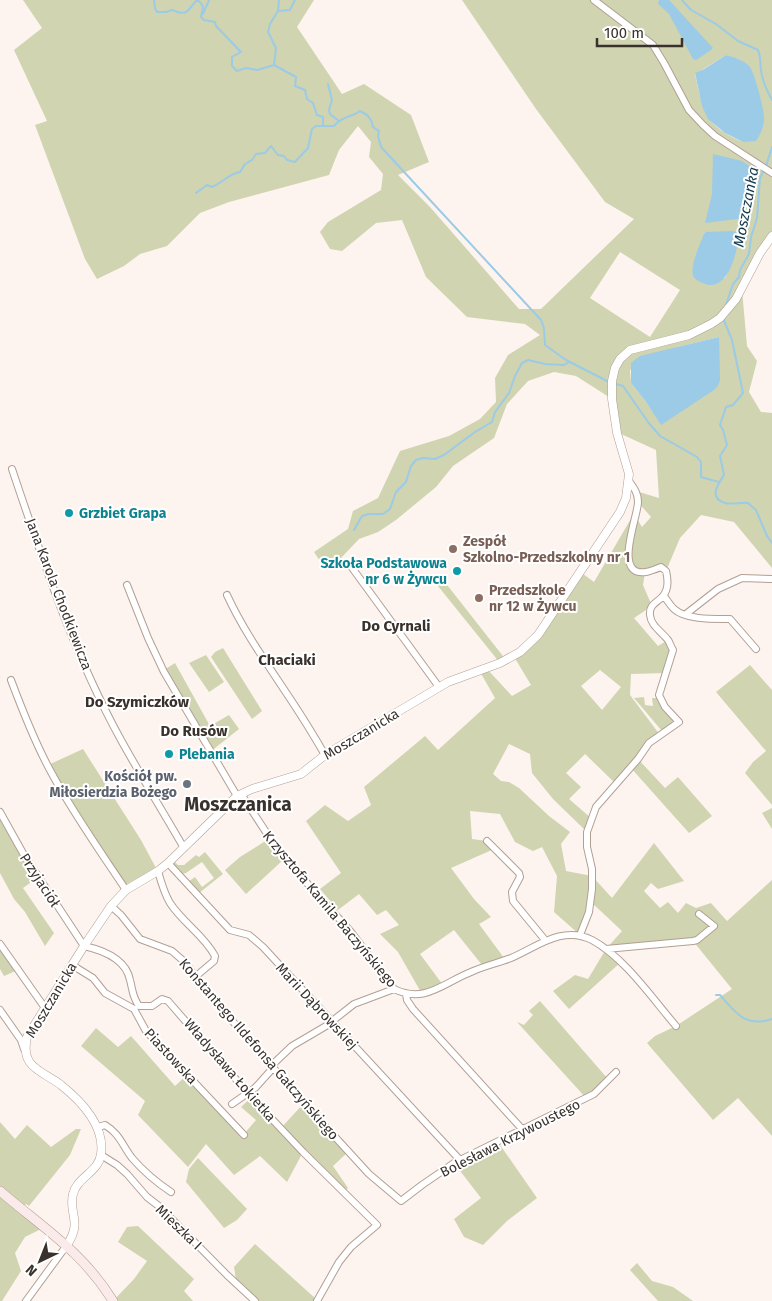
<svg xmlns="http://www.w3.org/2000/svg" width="772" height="1301" font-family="'Fira Sans',sans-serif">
<rect width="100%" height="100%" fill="#fdf4ef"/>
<path fill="#d0d4b0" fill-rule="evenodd" d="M23,0H314L297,27L342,94L364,84L411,115L429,162L398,175L430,207L519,309H541L634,219L605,202L536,109L462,0H772V236L742,290L747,346L757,361L749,392L761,412L772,413V568L734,522L701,515L680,538L666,571L661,567L645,572L643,585L652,606L634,618L658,646L668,640L673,650L666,673L631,674L630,695L660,735L638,759L665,788L678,777L712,816L689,833L631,768L615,783L585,754L566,773L581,787L569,799L591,818L587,832L553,799L532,773L530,754L509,744L493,774L501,781L509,782L519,788L549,816L570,832L561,844L566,871L592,876L612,898L654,843L684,881L658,889L651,883L644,891L660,908L668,902L678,913L686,903L696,908L711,903L727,921L772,880V1136L738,1098L713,1120L647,1043L655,1036L676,1026L732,989L693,941L607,949L621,962L569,1009L553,991L575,975L588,979L606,949L622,931L591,902L580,935L554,912L557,876L542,847L533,851L515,842L500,814L470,811L472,839L487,841L494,849L451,868L474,899L491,917L479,924L504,958L482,965L454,930L420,954L443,985L422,994L398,952L380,934L399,925L386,910L377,915L359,894L338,910L320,889L341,873L306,821L325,805L348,821L371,805L364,787L425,736L438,750L495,698L479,670L486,668L512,696L531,685L513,655L538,635L579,571L594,582L632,517H636L642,527L651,517L638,502L636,491L659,498L656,450L621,434L612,399L576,376L554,372L528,381L507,404L494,438L453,466L436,487L396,520L378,532L359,539L340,559L326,570L314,552L348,529L353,511L378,498L400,451L449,436L480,419L496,402L495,378L508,355L540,335L525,324L467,317L426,277L402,220L376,223L342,251L330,249L320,232L328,222L381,190L383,174L369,157L371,142L358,126L339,150L329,175L229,202L200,213L167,246L140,254L124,266L97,279L85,259L35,125L47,121L14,50L42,28ZM726,55C740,59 750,63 754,78L743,142C705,126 703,111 695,74ZM706,232L732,262L725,278L696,256ZM620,252L680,290L650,337L590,298ZM719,337L661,424L646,402L631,383L630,370L678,347ZM600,670L621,687L602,710L581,686Z
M444,581L506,660L500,663L438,586Z
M223,648L262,711L252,719L211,657L215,652Z
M206,655L224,682L209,692L189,663Z
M175,663L210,726L229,715L239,729L210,752L164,670Z
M750,665L772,690V805L745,773L753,762L766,751L716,692Z
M644,697L645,705L653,706L652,698H658L676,721L662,731L634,698Z
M83,749L141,840L156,868L127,884H125L48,765Z
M772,808V829L762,813Z
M0,815L37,878L23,888L54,933L45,946L25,912L14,899L0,873Z
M267,840L282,861L246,894L225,870L240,857Z
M205,852L223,874L199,893L188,882L195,877L202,887L214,878L202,862L186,873L182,874L174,867L172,863L174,861L178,865H184L196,855L199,857Z
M0,944L18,970L4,976L0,969Z
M540,1001L608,1079L586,1098L517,1022L524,1025L533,1015L529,1011Z
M96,1028L118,1047L131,1036L175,1086L188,1074L244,1134L256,1120L241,1107L252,1097L281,1128L304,1103L349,1151L333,1166L348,1188L344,1192L303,1152L287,1182L260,1156L234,1175L206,1144L188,1167L138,1115L145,1101L81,1046Z
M0,1122L15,1139L27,1125L51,1147L76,1129H81L70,1155L29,1206L26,1204L22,1209L45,1227L25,1237L15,1253L21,1271L2,1301H0Z
M498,1142L537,1198L507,1221L483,1245L464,1237L454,1219L481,1198L454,1163Z
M198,1158L247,1209L237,1220L224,1228L186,1182L189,1169Z
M138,1226L194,1279L184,1291L193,1301H113L134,1279L147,1261L118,1242L127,1227Z
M255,1244L316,1299L315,1301H258L236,1280L234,1267Z
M637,1263L652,1281L673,1287L693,1301H658L630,1270Z"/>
<path fill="#9bcbe6" d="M659,0H669L713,48L711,50L696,60L693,59L669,14L658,4Z
M726,55C734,57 744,60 750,67C754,72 765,111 764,119C764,127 760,135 756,141L743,142L725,133L708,119L702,106L695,73L704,69Z
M713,154L742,161L751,167L745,218L705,223L712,194Z
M733,231L739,233C738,249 729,292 705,284C701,282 694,280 693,275C690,266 700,244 704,234L706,232Z
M719,337L720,380L718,386L714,390L661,425L646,402L631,383V363L640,356Z"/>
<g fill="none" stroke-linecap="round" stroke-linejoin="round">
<path stroke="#9bcbe6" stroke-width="2" d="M154,0L155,8L157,12H166L172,10C189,17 187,10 197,0L201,3L203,7L201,17L204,20L215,22L216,26L241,52L232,57V66L237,71L246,68L257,70L274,65L296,77L295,86L305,90L307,99L313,103L317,115L323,117V126
M682,0L691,10L716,24L738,41L758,50C761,57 760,63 761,70C762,81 767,91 772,100
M278,11L279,0
M203,14L209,0
M274,65L276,48L268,32L270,24L278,11L290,10L295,0
M328,84L332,100L329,110L330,114L339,121
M766,166L772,147
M196,193L207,185L212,187C222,183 230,173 240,172L245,164L252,160L256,154L265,153L271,146L278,155L284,156L287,160L295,162L308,148L312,129L316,126H334C343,115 351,118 360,111C368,114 372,119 373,127L379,131L378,136L381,147L541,320L544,328L545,345L566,360L607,381
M726,305L733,284L739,277L740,270L749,254L751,237L757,218L760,178L764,170
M723,318L732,340L743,393L733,405L726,407L720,425L723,430L727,445L720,456L724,475C718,484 708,498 725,503C732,505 741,502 748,503L756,510L767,536L772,543
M616,384L623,386L648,422L660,436L697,457L701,462V477L719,482
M354,530L362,516L369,514H383L390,509L396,492L406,482L411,466L416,460L423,458L435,459L444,455L475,432L492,422L495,412L509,393L515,376L522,363L528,360L545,364L564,365L569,362
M716,995H720C735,1012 745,1028 772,1019"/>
<defs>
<path id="minor" d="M594,0L653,45L664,63L689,110L703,125L715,136L772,173
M12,469C43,561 74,655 121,740C141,776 163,812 184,848
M350,565L439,687
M127,585L148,638L164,672L237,796
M227,595C244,632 268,665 291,700C303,718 314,736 325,755
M664,596C667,600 670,605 674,609C686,620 714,619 730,619L756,649
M686,614L718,589L742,578L772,579
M11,680C23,712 35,743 51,772C73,813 100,851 126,890
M241,794L279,852L351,932L394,989C425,1004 443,983 471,972C484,966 498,963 511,958C537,947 562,925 592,940C624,957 652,998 676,1026
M0,812L24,855L84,946C102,950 126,959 130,980C133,991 132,996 139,1006H152L162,999L168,1001L254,1100L303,1152L377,1225L351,1247L339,1262L317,1301
M487,841L519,873L520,877L512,892L513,901L545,940
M168,863L230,930L249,935L263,947L460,1160
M158,871C161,882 164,893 170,903C183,923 204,935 215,956L214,961L195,977
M111,906L121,915L140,939L172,951L187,964L195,977L235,1024L304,1103L369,1174L401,1201L422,1185L454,1163L594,1094L616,1072
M580,935L589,912L592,889V869L587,847V832L596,807L638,759L649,743L679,722L665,707L659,695L673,650C671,647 670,643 668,640C661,631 651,626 650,615C649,604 657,603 662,597C669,590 668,579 666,571L661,567C656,569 651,571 646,572C612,577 638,517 638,502C638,493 634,488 629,481
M0,944L45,1008
M606,949L693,941L697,940L714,926L699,914
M72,965L93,978L105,993L134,1009L146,1031L244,1135
M406,994L407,1000L413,1009L522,1129
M0,1010L21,1040L24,1049
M271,1066L292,1046L326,1026L354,1004L394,989
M232,1104L255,1088L273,1068
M98,1127L105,1125C120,1134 122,1145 132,1158C144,1172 156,1182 171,1192
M101,1155L117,1165L127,1174L147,1197L160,1207L227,1275L255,1301
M26,1301L67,1245"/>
<path id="tertiary" d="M67,1245C83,1221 68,1214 73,1194C77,1177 99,1172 101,1154C105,1126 81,1101 61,1085C41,1070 20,1068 27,1037L84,946L111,906L126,890L158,871L168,863L237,796L252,789L301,774L325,755L448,682L500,663L520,652L538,635L620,512L626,498L629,474L617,433L612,399V381L615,368L620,359L630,350L689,335L711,324L720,318L736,299L760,253L772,236"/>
<path id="secondary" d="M0,1191C43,1228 82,1251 113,1301"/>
</defs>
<use href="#minor" stroke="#b39f94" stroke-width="8"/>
<use href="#tertiary" stroke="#b39f94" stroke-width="9"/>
<use href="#secondary" stroke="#b39f94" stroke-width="10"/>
<use href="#minor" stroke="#fff" stroke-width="6"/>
<use href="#tertiary" stroke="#fff" stroke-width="8"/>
<use href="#secondary" stroke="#faeaea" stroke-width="9"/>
</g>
<g fill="#0f9aa8" stroke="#fff" stroke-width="2">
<circle cx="69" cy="513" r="5"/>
<circle cx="457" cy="571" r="5"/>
<circle cx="169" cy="754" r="5"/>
</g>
<g fill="#8d6e63" stroke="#fff" stroke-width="2">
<circle cx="453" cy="549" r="5"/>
<circle cx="479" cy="598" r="5"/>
</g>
<circle fill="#6b7280" stroke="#fff" stroke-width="2" cx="187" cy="784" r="5"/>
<g text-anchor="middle" stroke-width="4" stroke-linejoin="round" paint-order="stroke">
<g font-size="14" font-weight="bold" fill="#0d838f" stroke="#fff" text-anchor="start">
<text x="79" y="518">Grzbiet Grapa</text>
<text x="447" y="568" text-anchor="end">Szkoła Podstawowa<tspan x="447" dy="16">nr 6 w Żywcu</tspan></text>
<text x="179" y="759">Plebania</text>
</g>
<g font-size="14" font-weight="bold" fill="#785e54" stroke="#fff" text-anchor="start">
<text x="463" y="546">Zespół<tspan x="463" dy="16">Szkolno-Przedszkolny nr 1</tspan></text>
<text x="489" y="595">Przedszkole<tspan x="489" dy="16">nr 12 w Żywcu</tspan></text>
</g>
<g font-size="14" fill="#39312c" stroke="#fff">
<text transform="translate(59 594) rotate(69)" y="5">Jana Karola Chodkiewicza</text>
<text transform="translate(361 734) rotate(-31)" y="5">Moszczanicka</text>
<text transform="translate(40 880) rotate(57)" y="5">Przyjaciół</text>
<text transform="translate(330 909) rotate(50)" y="5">Krzysztofa Kamila Baczyńskiego</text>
<text transform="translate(51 1000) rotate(-59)" y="5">Moszczanicka</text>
<text transform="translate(317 1006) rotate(47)" y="5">Marii Dąbrowskiej</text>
<text transform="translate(259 1049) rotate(49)" y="5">Konstantego Ildefonsa Gałczyńskiego</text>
<text transform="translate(171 1056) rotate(47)" y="5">Piastowska</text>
<text transform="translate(230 1070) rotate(49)" y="5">Władysława Łokietka</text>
<text transform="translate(510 1138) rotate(-27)" y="5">Bolesława Krzywoustego</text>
<text transform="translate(179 1227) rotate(44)" y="5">Mieszka I</text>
</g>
<g font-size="14" font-weight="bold" fill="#5b616d" stroke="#fff" text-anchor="end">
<text x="177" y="781">Kościół pw.<tspan x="177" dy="16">Miłosierdzia Bożego</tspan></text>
</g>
<g font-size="15" font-style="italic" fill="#123a4e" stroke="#fff">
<text transform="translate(746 207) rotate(-79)" y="5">Moszczanka</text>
</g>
<g font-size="15" font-weight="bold" fill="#39312c" stroke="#fff">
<text x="396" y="631">Do Cyrnali</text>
<text x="287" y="665">Chaciaki</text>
<text x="137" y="707">Do Szymiczków</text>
<text x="194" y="736">Do Rusów</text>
</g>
<g font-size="19" font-weight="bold" fill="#39312c" stroke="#fff">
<text x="238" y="811">Moszczanica</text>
</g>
</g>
<g transform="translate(40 1261) rotate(223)" stroke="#ffffff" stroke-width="4" paint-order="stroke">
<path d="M0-4L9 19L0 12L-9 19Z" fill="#39312c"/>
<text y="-8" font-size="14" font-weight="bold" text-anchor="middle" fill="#39312c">N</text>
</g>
<path d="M597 38v8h85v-8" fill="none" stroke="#39312c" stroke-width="2.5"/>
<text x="604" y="38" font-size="15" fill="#39312c" stroke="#ffffff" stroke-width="4" paint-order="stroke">100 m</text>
</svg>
